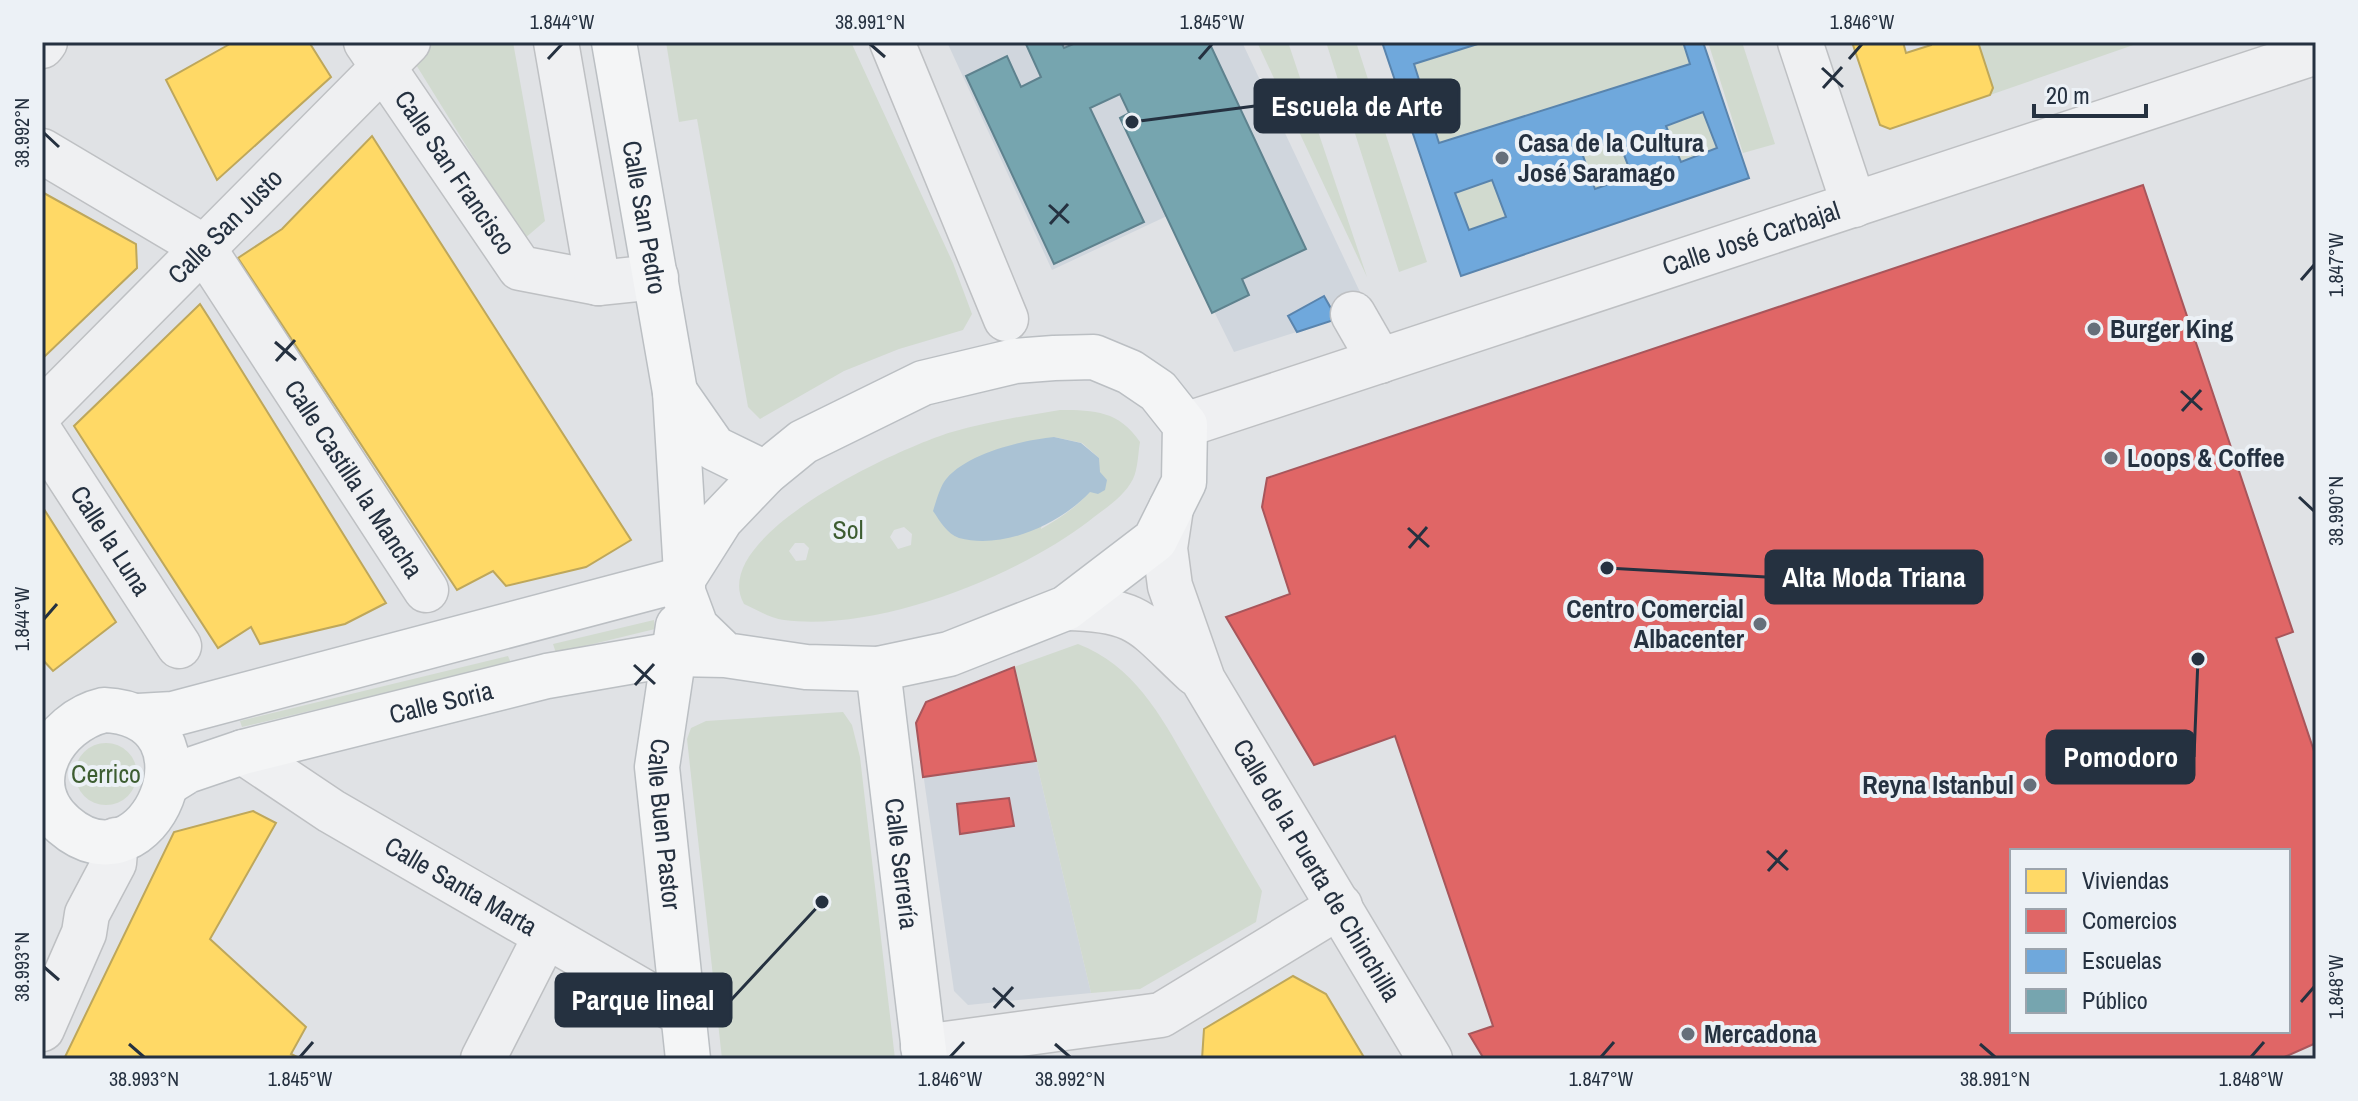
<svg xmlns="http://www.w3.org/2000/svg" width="2358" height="1101" font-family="'Archivo Narrow',sans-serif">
<rect width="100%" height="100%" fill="#e0e2e5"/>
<path fill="#d0d6dd" d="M947,42H1242L1368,309L1234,352L1167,216L1052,270Z
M1014,667L1091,993L968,1005L954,991L916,723L926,702Z"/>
<path fill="#d1dacf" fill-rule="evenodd" d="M422,42H513L545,221L524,239L410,55Z
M666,42H851L953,263L972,314L963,330L899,349L844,371L760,419L748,407L697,119L679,122Z
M1257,42H1288L1367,277Z
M1326,42H1356L1427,262L1399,272Z
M1484,42H1683L1690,64L1439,143L1414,64Z
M1708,42H1742L1775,144L1743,153Z
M1978,42H2142L1990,95L1993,88Z
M1703,112L1717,148L1681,162L1666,126Z
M1618,139L1632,176L1595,189L1582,153Z
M1492,180L1506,217L1469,230L1455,193Z
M1060,410C1095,410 1119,411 1140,442C1138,453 1138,469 1133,479C1124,497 1104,509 1089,521C1016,577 878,632 784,620C770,618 757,610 744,604C706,536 901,447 952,432C987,422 1023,416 1060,410ZM1054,437L1082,443L1099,458C1102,493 1068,513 1041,529ZM904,527L912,534L911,545L898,549L890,537L894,530ZM795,543H804L809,548L806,560L796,561L789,551Z
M654,620L655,629L556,653L553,644Z
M1078,644C1139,667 1166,726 1197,779C1218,816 1240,854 1262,891L1256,922L1140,989L1091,993L1014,667Z
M508,656L511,663L242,727L240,721Z
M843,712L852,725L860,757L895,1059H722L687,739L691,728L706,721Z
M75 774a31 31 0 1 1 62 0a31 31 0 1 1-62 0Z"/>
<path fill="#aac2d4" d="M1054,437L1081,443L1099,458L1100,472L1107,480L1105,490L1098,494L1090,492C1060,524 1004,550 959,538C947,534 940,521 933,511C936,502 939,490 944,482C963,454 1023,440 1054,437Z"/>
<path fill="#ffd966" stroke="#bea75b" stroke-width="2" d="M226,42H309L331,77L217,180L166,80L228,45Z
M1852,42H1903L1906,53L1931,45L1930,42H1978L1993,88L1990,95L1890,129L1880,125Z
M372,136L631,540L586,567L506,586L493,571L457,590L238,258L282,229Z
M42,192L136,244L137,268L42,359Z
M200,304L209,318L386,603L345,624L260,644L251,627L218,648L74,426Z
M42,506L116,622L53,671L42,659Z
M253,811L276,823L210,939L306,1027L291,1054L301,1059H64L174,832Z
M1293,976L1326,994L1365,1059H1202L1204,1029Z"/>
<path fill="#e06666" stroke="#a8565b" stroke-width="2" fill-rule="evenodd" d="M2143,185L2293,632L2276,638L2316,757V1043L2280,1059H1484L1469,1034L1493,1026L1395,736L1314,765L1226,617L1290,594L1262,507L1267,478ZM2012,851H2288V1031H2012Z
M1014,667L1036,761L923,777L916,723L926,702Z
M1009,798L1014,826L960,834L957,804Z"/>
<path fill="#6fa8dc" stroke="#5984ad" stroke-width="2" fill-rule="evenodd" d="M1382,42H1484L1414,64L1439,143L1690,64L1683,42H1703L1749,178L1461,276ZM1703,112L1717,148L1681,162L1666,126ZM1618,139L1632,176L1595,189L1582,153ZM1492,180L1506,217L1469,230L1455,193Z
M1324,296L1337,319L1297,332L1288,316Z"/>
<path fill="#76a5af" stroke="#5e828e" stroke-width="2" d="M1025,42H1061L1064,48L1078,42H1209L1306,249L1242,279L1249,295L1212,313L1120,118L1129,113L1120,94L1090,108L1144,222L1054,264L966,76L1007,56L1021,87L1041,77Z"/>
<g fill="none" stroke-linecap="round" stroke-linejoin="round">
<defs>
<g id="minor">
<path id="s1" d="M366,42L520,268L598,283L656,277"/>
<path d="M556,42L598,283"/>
<path d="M892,42L1006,319"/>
<path d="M1800,42L1854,205"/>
<path d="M42,46L45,42"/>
<path id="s2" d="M42,151L202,246L426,590"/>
<path d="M1353,314L1380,361"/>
<path id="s3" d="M42,411L408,42"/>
<path id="s4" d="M1185,425L2316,52"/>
<path id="s5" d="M42,435L179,646"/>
<path id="s6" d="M1171,508L1165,548L1170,586L1203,680L1430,1059"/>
<path d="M1066,608C1141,609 1144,626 1195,673"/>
<path id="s7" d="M243,752L331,811L682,1014"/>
<path d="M42,1029L84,933L87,914L114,863L116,840"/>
<path d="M923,1047L1161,1015L1340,906"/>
<path d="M483,1059L545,937"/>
</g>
<g id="major">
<path id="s8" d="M614,42L675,392L686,573"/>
<path d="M675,392L714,448L765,473"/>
<path id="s9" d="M678,626L657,767L688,1059"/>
<path id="s10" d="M878,669L925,1059"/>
<path d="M104,710C226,715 149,899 64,825C17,785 53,722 104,710Z"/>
<path d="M138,716L173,714L683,579"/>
<path id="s11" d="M166,784L187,771L243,752L547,676L674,654L725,655L806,667L878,669L949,654L1066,608L1155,540L1184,482L1185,425L1158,391L1130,372L1094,357L1054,358L1015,361L923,383L803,442L765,473L721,519L683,579V592L696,627L725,655"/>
</g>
</defs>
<use href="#minor" stroke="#bec0c3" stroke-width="47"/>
<use href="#major" stroke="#bbbfc3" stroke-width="47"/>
<use href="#minor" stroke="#eff0f2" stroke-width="44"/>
<use href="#major" stroke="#f4f5f6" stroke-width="44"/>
</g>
<path fill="none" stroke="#253140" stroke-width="3" d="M870,44L885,57M548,59L562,44M1199,59L1212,44M1849,59L1862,44M1822,68L1843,87M1823,88L1842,67M44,133L59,147M1049,205L1069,223M1050,224L1068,204M2301,280L2314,265M275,342L296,360M276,361L295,340M2181,391L2202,410M2182,411L2201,390M2299,497L2314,511M1408,528L1429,547M1409,548L1427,527M44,619L57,604M634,665L655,684M635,685L654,664M1767,851L1788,870M1768,871L1787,850M44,967L59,980M993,988L1014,1007M2301,1002L2314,987M994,1008L1013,987M129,1044L144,1057M1055,1044L1070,1057M1980,1044L1995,1057M300,1057L313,1042M950,1057L964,1042M1601,1057L1614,1042M2251,1057L2264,1042"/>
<g fill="#666f7a" stroke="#ecf1f6" stroke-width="3">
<circle cx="1502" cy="158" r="8"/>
<circle cx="2094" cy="329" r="8"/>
<circle cx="2111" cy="458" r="8"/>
<circle cx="1760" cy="624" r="8"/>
<circle cx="2030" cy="785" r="8"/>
<circle cx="1688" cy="1034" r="8"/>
</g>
<g text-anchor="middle" stroke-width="8" stroke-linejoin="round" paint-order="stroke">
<g font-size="26" font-weight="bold" fill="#253140" stroke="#ecf1f6" text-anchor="start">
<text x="1518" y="152">Casa de la Cultura<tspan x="1518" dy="30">José Saramago</tspan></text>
<text x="2110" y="338">Burger King</text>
<text x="2127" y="467">Loops &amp; Coffee</text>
<text x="1744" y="618" text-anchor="end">Centro Comercial<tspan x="1744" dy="30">Albacenter</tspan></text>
<text x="2014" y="794" text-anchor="end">Reyna Istanbul</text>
<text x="1704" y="1043">Mercadona</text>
</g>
<g font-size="26" fill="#253140" stroke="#ecf1f6">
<text dy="9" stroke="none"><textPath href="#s1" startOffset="158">Calle San Francisco</textPath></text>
<text dy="9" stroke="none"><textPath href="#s8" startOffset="178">Calle San Pedro</textPath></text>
<text dy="9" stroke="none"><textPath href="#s3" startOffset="260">Calle San Justo</textPath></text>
<text dy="9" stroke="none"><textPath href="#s4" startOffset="596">Calle José Carbajal</textPath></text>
<text dy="9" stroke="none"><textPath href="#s2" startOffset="464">Calle Castilla la Mancha</textPath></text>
<text dy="9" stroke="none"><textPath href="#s5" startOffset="126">Calle la Luna</textPath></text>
<text dy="9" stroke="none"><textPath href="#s11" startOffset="288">Calle Soria</textPath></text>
<text dy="9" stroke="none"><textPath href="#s9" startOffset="200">Calle Buen Pastor</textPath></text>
<text dy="9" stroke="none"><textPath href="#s10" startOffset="196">Calle Serrería</textPath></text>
<text dy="9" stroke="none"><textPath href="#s6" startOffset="400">Calle de la Puerta de Chinchilla</textPath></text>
<text dy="9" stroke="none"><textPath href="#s7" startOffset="256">Calle Santa Marta</textPath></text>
</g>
<g font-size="26" fill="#3d5d31" stroke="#ecf1f6">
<text x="848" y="539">Sol</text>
<text x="106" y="783">Cerrico</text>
</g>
</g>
<path fill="none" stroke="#253140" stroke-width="3" d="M1132 122L1255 106M1607 568L1766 577M2198 659L2194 757M822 902L731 1000"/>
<g fill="#253140" stroke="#ecf1f6" stroke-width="3">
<circle cx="1132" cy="122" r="8"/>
<circle cx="1607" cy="568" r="8"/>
<circle cx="2198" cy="659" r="8"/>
<circle cx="822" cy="902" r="8"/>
</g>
<g fill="#253140" stroke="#253140" stroke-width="3">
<rect x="1255" y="80" width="204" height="52" rx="8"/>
<rect x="1766" y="551" width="216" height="52" rx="8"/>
<rect x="2047" y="731" width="147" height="52" rx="8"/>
<rect x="556" y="974" width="175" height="52" rx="8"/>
</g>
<g font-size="28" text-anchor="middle" font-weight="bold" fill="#fff">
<text x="1357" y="116">Escuela de Arte</text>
<text x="1874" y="587">Alta Moda Triana</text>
<text x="2121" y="767">Pomodoro</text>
<text x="643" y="1010">Parque lineal</text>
</g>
<rect width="2358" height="1101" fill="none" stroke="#ecf1f6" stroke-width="88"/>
<rect x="2010" y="849" width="280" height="184" fill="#ecf1f6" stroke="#9ca4ad" stroke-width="2"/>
<rect x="2026" y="869" width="40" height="24" fill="#ffd966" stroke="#9ca4ad" stroke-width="2"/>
<text x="2082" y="889" font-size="24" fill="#253140">Viviendas</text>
<rect x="2026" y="909" width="40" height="24" fill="#e06666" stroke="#9ca4ad" stroke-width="2"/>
<text x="2082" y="929" font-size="24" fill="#253140">Comercios</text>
<rect x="2026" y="949" width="40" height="24" fill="#6fa8dc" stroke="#9ca4ad" stroke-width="2"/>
<text x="2082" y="969" font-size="24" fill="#253140">Escuelas</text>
<rect x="2026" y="989" width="40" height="24" fill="#76a5af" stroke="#9ca4ad" stroke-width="2"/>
<text x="2082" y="1009" font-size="24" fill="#253140">Público</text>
<path d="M2034 104v12h112v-12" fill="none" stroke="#253140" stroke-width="4"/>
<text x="2046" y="104" font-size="24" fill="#253140" stroke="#ecf1f6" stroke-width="6" paint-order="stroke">20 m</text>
<rect x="44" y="44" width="2270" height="1013" fill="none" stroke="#253140" stroke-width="3"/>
<g font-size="20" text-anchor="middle" fill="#253140">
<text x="562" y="29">1.844°W</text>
<text x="870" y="29">38.991°N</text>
<text x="1212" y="29">1.845°W</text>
<text x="1862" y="29">1.846°W</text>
<text transform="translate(22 133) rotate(-90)" y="7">38.992°N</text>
<text transform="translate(2336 265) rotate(-90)" y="7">1.847°W</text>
<text transform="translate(2336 511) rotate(-90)" y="7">38.990°N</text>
<text transform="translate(22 619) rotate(-90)" y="7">1.844°W</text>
<text transform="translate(22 967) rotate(-90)" y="7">38.993°N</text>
<text transform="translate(2336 987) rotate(-90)" y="7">1.848°W</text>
<text x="144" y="1086">38.993°N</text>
<text x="300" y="1086">1.845°W</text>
<text x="950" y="1086">1.846°W</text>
<text x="1070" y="1086">38.992°N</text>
<text x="1601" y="1086">1.847°W</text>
<text x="1995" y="1086">38.991°N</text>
<text x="2251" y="1086">1.848°W</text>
</g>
</svg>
